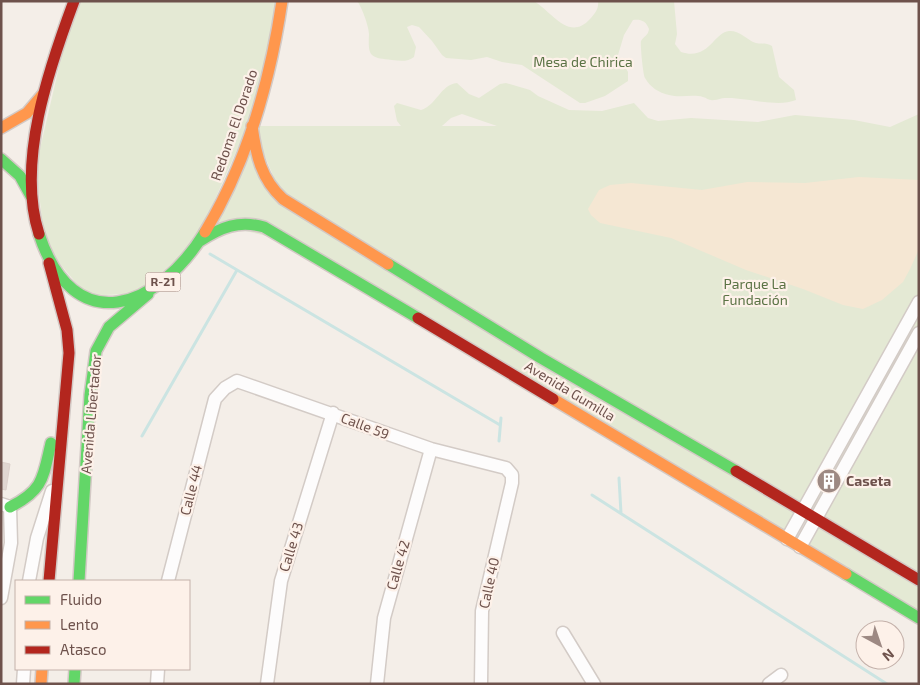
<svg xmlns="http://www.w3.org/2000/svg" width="920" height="685" font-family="'Exo 2',sans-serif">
<rect width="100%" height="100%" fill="#f4eee8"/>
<path fill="#e4e9d4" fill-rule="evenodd" d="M78,1H279L252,116L197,240L140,293L87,296L45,246L36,166L69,24Z
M357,1H534C552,12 569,42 590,19C595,13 599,9 598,1H674L677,34L675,44L681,52C709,61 714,32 729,31C738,30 746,38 753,42C760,45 766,42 772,46L779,77L794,90L796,100C777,108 746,97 725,98C721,98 718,100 714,100C709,101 707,98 703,97C693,94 680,98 669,95C659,93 650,87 645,78C643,75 640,43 641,41C644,36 648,36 649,29C646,21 641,19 633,20L624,35L618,55L628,72V81L605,96L585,103H580L522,65L502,62L487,57L471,60L446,58L442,55L432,41L419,27L412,25L407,27L416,47L414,57C408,62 400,61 392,60C369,58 368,56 369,34C369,27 362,7 357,1Z
M457,83L469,94L479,98L500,84L506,83L530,90L538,96L569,110L602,111L634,103L648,118L658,121L691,118L758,122L795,115L854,120L890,127L919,114V580L283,199L252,126H401L397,121L394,106L397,103L421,110C437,105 440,85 457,83ZM462,114L497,126H442L451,118Z
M248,144L264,183L801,511L786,538L298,244L214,223Z
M816,520L919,582V616L802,547Z"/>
<path fill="#f5e7d3" d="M859,177L919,180V249L910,269L903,282L882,300L863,309L843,305L803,289L746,270L671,238L600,223L591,215L588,209L599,190L610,185L631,183L702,190L747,182L805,183Z"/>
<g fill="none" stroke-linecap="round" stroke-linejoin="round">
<path stroke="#cbe4e2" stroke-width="3" d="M210,254L500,425
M142,436L237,270
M499,441L501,418
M619,478L621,513
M592,495L887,684"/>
</g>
<path fill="#e0d6d1" stroke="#dcd0cb" d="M1,462L10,464L6,490L1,489Z"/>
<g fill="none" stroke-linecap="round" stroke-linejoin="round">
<defs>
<path id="street" d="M1,504L10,507L11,543L1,598
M787,539L919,302
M800,547L919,333
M29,581L37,538L52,491
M168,581L215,399L225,388L237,381L431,449L506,468L512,475V483L482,611L481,684
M563,633L594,684
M23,684L24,669
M157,684L158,669
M267,684L281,581L333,413
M377,684L384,618L431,449
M769,684L781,675"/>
<path id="fast" d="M1,159L20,176L31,196
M39,234C74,341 158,309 205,232
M200,241C221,227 239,220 264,227L418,318
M388,264L541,358L736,471
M10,507C44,490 43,477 51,443
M846,574L919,618
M79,581L90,395L96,351L109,327L148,294
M74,684L75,669"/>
<path id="slow" d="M252,126C256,155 261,179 283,199L388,264
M1,128L27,113L44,93
M205,232C248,161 270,82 282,1
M553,399L846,574
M41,684L42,669"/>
<path id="jam" d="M39,234C16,163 49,68 74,1
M49,263L67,330L69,353L49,581
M418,318L553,399
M736,471L919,580"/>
</defs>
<use href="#street" stroke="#d3cbc6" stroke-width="15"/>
<use href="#fast" stroke="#d3c9c5" stroke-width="14"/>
<use href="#slow" stroke="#d3c9c5" stroke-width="14"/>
<use href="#jam" stroke="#d3c9c5" stroke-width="14"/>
<use href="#street" stroke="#fdfcfc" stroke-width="12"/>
<use href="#fast" stroke="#63d668" stroke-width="11"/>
<use href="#slow" stroke="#ff974d" stroke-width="11"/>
<use href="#jam" stroke="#b3261e" stroke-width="11"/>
</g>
<defs>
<symbol id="building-disc" viewBox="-11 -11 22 22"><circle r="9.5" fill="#9d8983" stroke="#fdf1e9"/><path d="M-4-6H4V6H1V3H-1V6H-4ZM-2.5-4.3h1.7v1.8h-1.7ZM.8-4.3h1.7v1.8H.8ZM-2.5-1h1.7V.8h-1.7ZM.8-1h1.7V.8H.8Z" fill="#fff"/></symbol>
</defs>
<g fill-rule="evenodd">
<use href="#building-disc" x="815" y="467" width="28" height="28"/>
</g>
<g text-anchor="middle" stroke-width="4.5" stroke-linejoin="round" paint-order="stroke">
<rect fill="#fdf1e9" stroke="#99827b" stroke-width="1" x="145.5" y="272.5" width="35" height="19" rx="4"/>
<g font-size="12" font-weight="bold" fill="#6e524c">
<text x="163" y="286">R-21</text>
</g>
<g font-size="14" fill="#5b7345" stroke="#fdf1e9">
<text x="583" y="67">Mesa de Chirica</text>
<text x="755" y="289">Parque La<tspan x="755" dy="16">Fundación</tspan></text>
</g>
<g font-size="14" fill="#6e524c" stroke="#fdf1e9">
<text transform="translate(234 125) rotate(-71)" y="5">Redoma El Dorado</text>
<text transform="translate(570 391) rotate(31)" y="5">Avenida Gumilla</text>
<text transform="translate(91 414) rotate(-85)" y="5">Avenida Libertador</text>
<text transform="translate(365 426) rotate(21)" y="5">Calle 59</text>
<text transform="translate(191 490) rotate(-76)" y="5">Calle 44</text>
<text transform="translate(291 547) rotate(-73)" y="5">Calle 43</text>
<text transform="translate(398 565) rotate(-74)" y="5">Calle 42</text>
<text transform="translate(489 583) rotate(-78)" y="5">Calle 40</text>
</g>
<g font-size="14" font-weight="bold" fill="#6e524c" stroke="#fdf1e9" text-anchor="start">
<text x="846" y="486">Caseta</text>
</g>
</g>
<rect width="920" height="685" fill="none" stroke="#6e524c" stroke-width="5"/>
<rect x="15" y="580" width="175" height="90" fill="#fdf1e9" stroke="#c4b1aa"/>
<rect x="25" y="596" width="25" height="8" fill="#63d668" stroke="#c4b1aa"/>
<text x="60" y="605" font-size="15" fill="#6e524c">Fluido</text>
<rect x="25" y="621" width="25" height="8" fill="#ff974d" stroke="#c4b1aa"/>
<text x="60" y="630" font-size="15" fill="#6e524c">Lento</text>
<rect x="25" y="646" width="25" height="8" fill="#b3261e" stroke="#c4b1aa"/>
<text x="60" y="655" font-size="15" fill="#6e524c">Atasco</text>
<g transform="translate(880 645) rotate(140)"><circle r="24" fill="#fdf1e9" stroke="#c4b1aa"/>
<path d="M0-4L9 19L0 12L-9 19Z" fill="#9d8983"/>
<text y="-8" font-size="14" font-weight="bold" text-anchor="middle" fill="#6e524c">N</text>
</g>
</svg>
